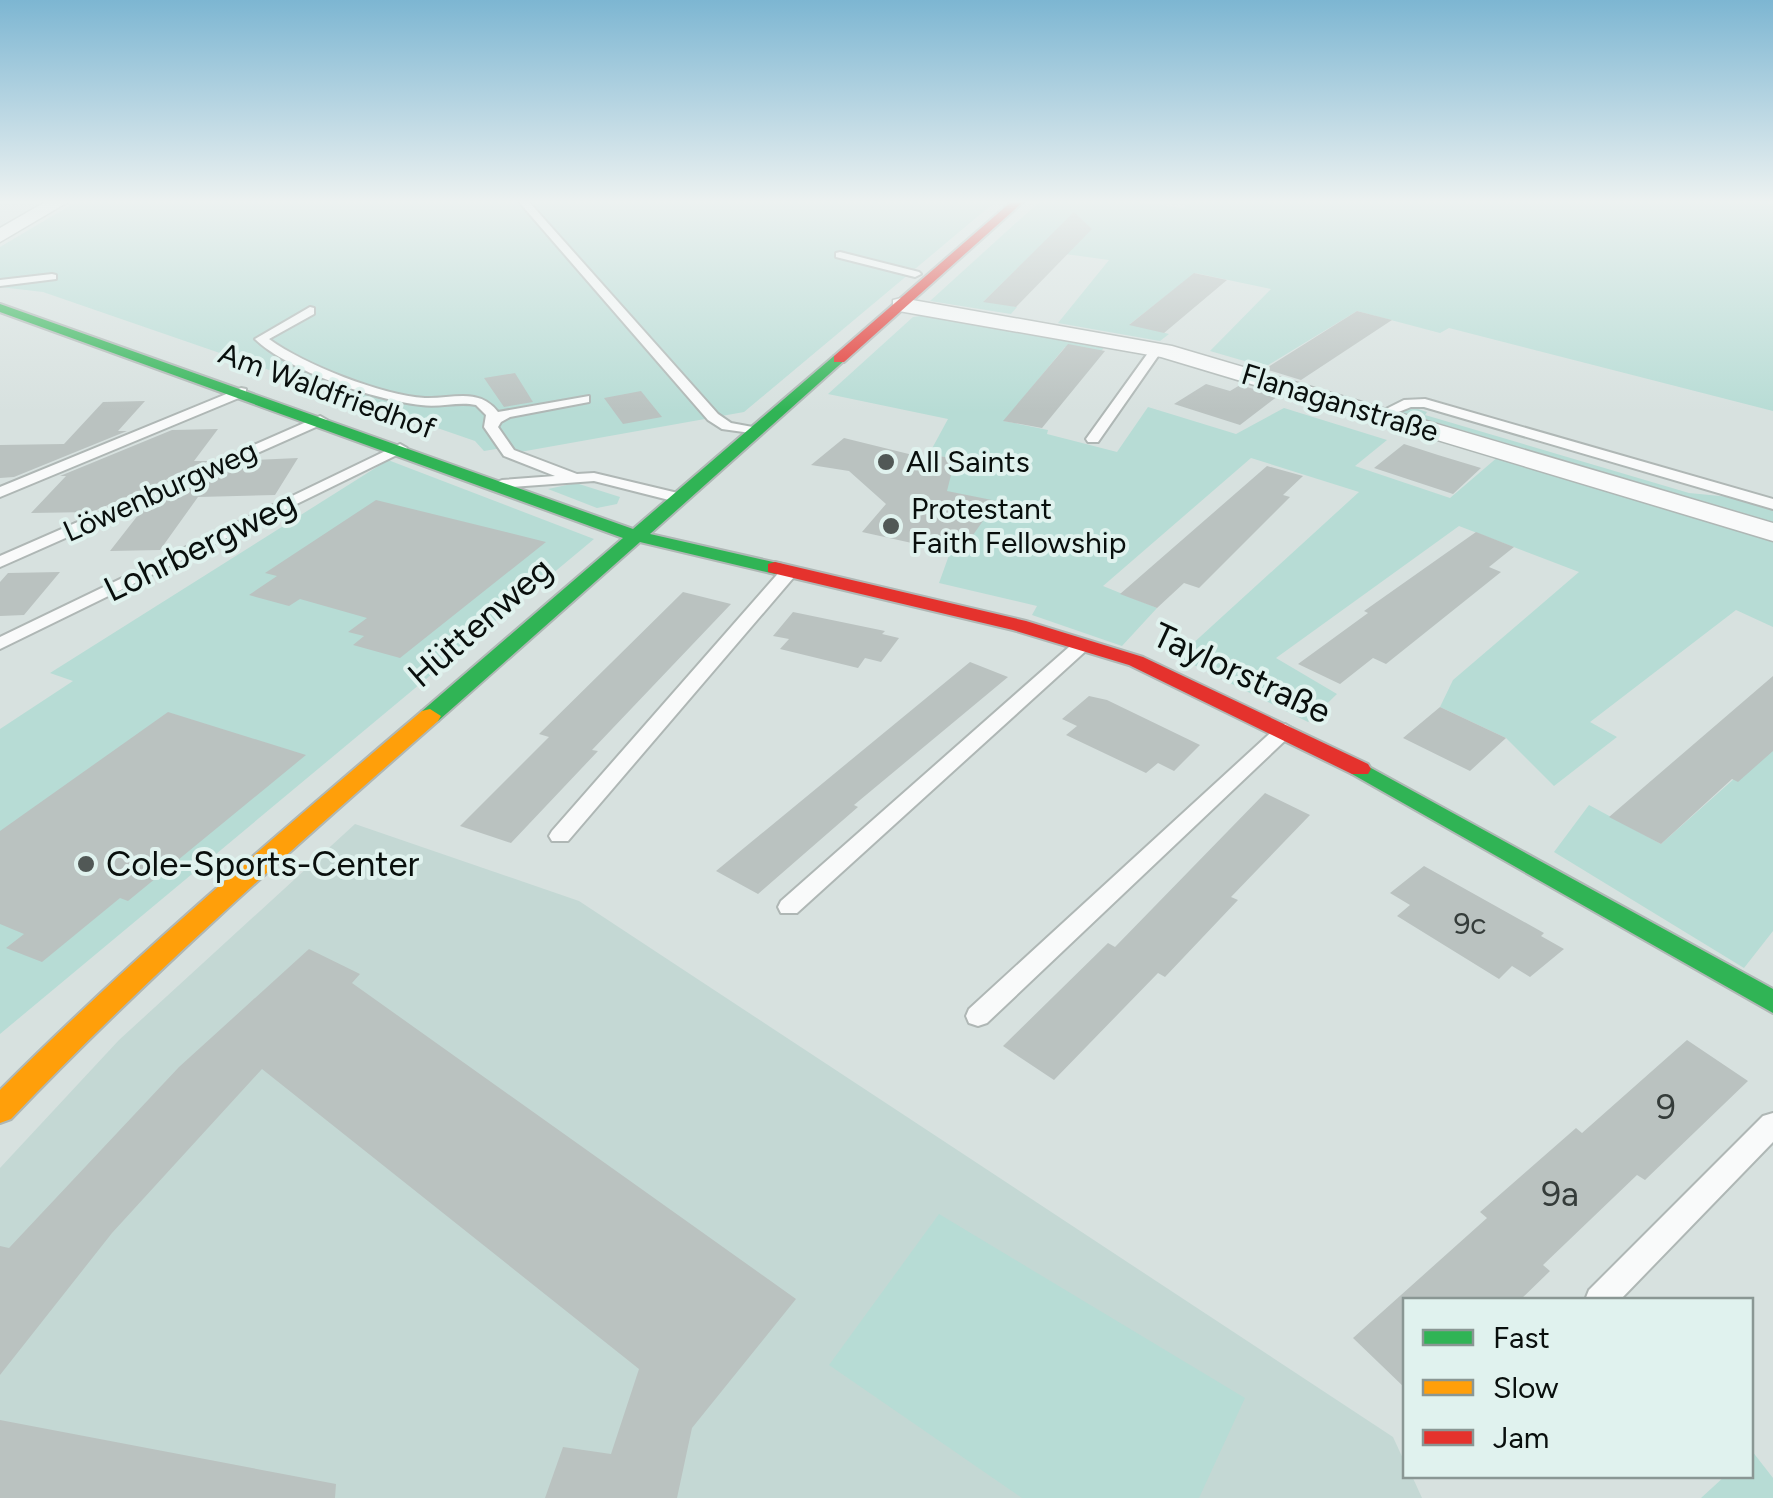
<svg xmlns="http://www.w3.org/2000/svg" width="1773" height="1498" font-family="Figtree,sans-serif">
<rect width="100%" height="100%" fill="#d7e1df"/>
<path fill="#c4d8d4" d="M355,824L579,901L1393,1437L1405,1463L1406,1476H1412L1422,1498H0V1168L119,1040Z"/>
<path fill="#b7dcd5" d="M76,202H995L744,412L520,452L508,447L484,451L475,441L43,292L0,287V247Z
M1039,202H1135L1184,208L1189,202H1773V411L1449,328L1440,333L1357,311L1265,367L1210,351L1271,289L1195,273L1130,324L1169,334L1160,341L1058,323L1109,260L1036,250L984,301L1017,307L1011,314L930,301Z
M927,315L1108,342L1100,353L1065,347L1004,421L1048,430L1047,434L1117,452L1148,407L1236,434L1284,408L1387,440L1355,466L1450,498L1499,456L1773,538V627L1736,610L1590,722L1617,737L1554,786L1506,738L1440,707L1453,680L1579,572L1459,526L1276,658L1337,694L1308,722L1178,657L1359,492L1251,458L1103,586L1157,608L1122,646L1032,615L1037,606L939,583L970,497L939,490L955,459L929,454L948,419L828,394L913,317Z
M1421,406L1418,409L1427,412L1425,415L1689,493L1730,497L1773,508V522L1394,410Z
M388,460L594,539L0,1034V729L73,681L50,673Z
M576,483L579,484L620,497L617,504L597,508L548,489Z
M1773,744V931L1744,968L1554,852L1589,805L1661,844Z
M939,1214L1245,1398L1199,1498H1022L829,1365Z
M1752,1451L1773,1478V1498H1701L1725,1476H1750Z"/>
<path fill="#bac2c0" d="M1074,212L1092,229L1016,307L983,302Z
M1194,273L1227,280L1164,333L1129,325Z
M1357,311L1392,320L1301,380L1265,369Z
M1068,344L1105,351L1042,428L1003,421Z
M515,373L533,402L504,407L484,378Z
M1206,384L1230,391L1240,385L1278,396L1240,425L1174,404Z
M641,391L662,417L623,424L604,398Z
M145,401L118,431H127L14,477L0,478V445L64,444L103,402Z
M218,429L194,461H209L92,512L31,513L66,476H60L172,430Z
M844,438L925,458L929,454L955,459L947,491L997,501L973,535L952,531L939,549L862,532L886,504L849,471L811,465Z
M1404,444L1438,455L1481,468L1453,494L1374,468Z
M298,458L275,495L198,497L160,550L110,551L142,510L136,511L252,460Z
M1267,466L1303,476L1283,495L1290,497L1199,588L1184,583L1157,608L1120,594Z
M376,500L546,542L400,658L353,645L364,636L348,632L367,618L300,599L289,606L249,595L277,576L265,573Z
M1476,532L1514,547L1489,567L1501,572L1386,664L1373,658L1340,684L1298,664L1368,613L1364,611Z
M60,572L24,615L0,616V582L8,573Z
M683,592L731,604L592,750L598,751L511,843L460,826L549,737L539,734Z
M793,612L885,631L882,634L899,638L881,662L865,658L858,668L780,649L789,639L773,636Z
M970,662L1008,677L854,805L858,807L758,894L716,871Z
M1773,676V751L1738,782L1732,779L1661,844L1609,817Z
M1089,696L1107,700L1200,745L1174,771L1158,763L1146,773L1066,735L1077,726L1062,719Z
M1440,707L1506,738L1470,771L1403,738Z
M168,712L306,755L128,901L120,898L42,962L6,948L24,934L0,924V831Z
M1265,793L1310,815L1231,897L1238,900L1165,977L1158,973L1054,1080L1003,1046L1108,943L1115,947Z
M1424,866L1544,933L1541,936L1564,949L1530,977L1512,966L1499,979L1397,916L1410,905L1390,893Z
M309,949L360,974L352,983L796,1299L692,1428L677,1498H545L563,1447L611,1454L639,1369L262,1069L112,1233L0,1375V1246L9,1248L179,1067Z
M1687,1040L1748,1081L1645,1180L1637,1175L1543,1265L1550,1271L1520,1300H1406V1389L1353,1338L1487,1218L1480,1212L1576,1128L1582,1133Z
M0,1420L336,1484L335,1498H0Z"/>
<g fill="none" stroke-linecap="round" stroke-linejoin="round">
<defs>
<path id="lane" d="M519,202H529L718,414L731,423L758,428V434L722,429L708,420Z
M840,252L919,272L921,274L915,277L836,257V253Z
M52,274L56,275V279L0,286V280Z
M310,307L314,308V314L269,339C305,365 381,395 425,398C452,399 479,387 498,412L589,396V402L510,417L501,422L498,427L514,450L577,474L594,473L682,494L685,497L677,502L594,481L497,488V482L502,480L555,476L504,456L484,427L486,415L476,405C458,401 440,408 421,405C375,400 288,371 255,339Z
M1153,346L1163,349L1098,442H1088L1086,439Z
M241,388L246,389V395L0,497V487Z
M1425,399L1773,499V509L1424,407H1411L1381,419L1374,415L1404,400Z
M320,416L327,420L325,423L0,567V556Z
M400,444L407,448L405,451L0,649V637Z
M788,568L796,573L794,577L568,841H552L549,836L552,831L782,569Z
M1083,639L1092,644L1089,648L797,913H781L778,907L781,901L1077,640Z
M1285,724L1295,730L1292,734L987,1023L978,1026L969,1023L966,1016L969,1009L1278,726Z
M1773,1113V1142L1620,1300H1585L1589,1290L1763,1116Z"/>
<path id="street" d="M45,202H68L0,242V228Z
M901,298L1172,346L1773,523V541L1161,357L893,310V300Z"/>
<path id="fast" d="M0,304L633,529L834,356L846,359L650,534L782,564V572L775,574L640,542L438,721L430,723L419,716L422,711L623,538L0,312Z
M1360,762L1773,989V1013L1352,774L1349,769Z"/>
<path id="slow" d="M430,709L441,716L438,721C291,850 146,978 11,1119L0,1123V1090C134,956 278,834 422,711Z"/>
<path id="jam" d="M1011,202H1023L844,362H834V356Z
M775,562L1026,621L1143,657L1368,764L1371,769L1368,774H1352L1129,665L1013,630L768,572V564Z"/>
</defs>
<use href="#lane" stroke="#afb7b5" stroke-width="4"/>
<use href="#street" stroke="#afb7b5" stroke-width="3"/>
<use href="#fast" stroke="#afb7b5" stroke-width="4"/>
<use href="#slow" stroke="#afb7b5" stroke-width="4"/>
<use href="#jam" stroke="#afb7b5" stroke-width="4"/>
<use href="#lane" fill="#f9fafa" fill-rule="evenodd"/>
<use href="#street" fill="#f9fafa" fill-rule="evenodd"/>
<use href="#fast" fill="#30b455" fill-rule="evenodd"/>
<use href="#slow" fill="#ff9f0a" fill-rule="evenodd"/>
<use href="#jam" fill="#e5322d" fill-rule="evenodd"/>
</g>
<linearGradient id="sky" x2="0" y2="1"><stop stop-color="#7db6d2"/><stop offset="0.49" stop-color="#edf2f1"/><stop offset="1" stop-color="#edf2f1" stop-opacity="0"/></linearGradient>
<rect width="1773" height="412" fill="url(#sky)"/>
<g fill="#515856" stroke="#e0f2ee" stroke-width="4">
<circle cx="886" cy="462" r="10"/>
<circle cx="891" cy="526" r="10"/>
<circle cx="86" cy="864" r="10"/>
</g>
<g text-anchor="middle" stroke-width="8" stroke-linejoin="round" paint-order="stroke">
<g font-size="30" fill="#090f0d" stroke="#e0f2ee">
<text transform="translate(327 391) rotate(20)" y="10">Am Waldfriedhof</text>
<text transform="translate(1340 403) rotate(17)" y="10">Flanaganstraße</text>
<text transform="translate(160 491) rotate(-24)" y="10">Löwenburgweg</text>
</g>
<g font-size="30" fill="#090f0d" stroke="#e0f2ee" text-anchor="start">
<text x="906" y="472">All Saints</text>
<text x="911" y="519">Protestant<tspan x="911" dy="34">Faith Fellowship</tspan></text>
</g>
<g font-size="30" fill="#353c3a">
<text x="1470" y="934">9c</text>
</g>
<g font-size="35" fill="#090f0d" stroke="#e0f2ee">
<text transform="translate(200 546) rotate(-26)" y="12">Lohrbergweg</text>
<text transform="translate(480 622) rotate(-41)" y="12">Hüttenweg</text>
<text transform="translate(1242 673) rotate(25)" y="12">Taylorstraße</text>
</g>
<g font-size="35" fill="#090f0d" stroke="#e0f2ee" text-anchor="start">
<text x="106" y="876">Cole-Sports-Center</text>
</g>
<g font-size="35" fill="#353c3a">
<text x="1666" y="1119">9</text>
<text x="1560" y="1206">9a</text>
</g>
</g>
<rect x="1403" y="1298" width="350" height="180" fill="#e0f2ee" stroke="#8a9794" stroke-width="2.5"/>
<rect x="1423" y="1330" width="50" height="15" fill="#30b455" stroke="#8a9794" stroke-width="2.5"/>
<text x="1493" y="1348" font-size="30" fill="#090f0d">Fast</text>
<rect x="1423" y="1380" width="50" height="15" fill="#ff9f0a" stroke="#8a9794" stroke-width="2.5"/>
<text x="1493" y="1398" font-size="30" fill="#090f0d">Slow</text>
<rect x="1423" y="1430" width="50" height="15" fill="#e5322d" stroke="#8a9794" stroke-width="2.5"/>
<text x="1493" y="1448" font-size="30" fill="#090f0d">Jam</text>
</svg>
